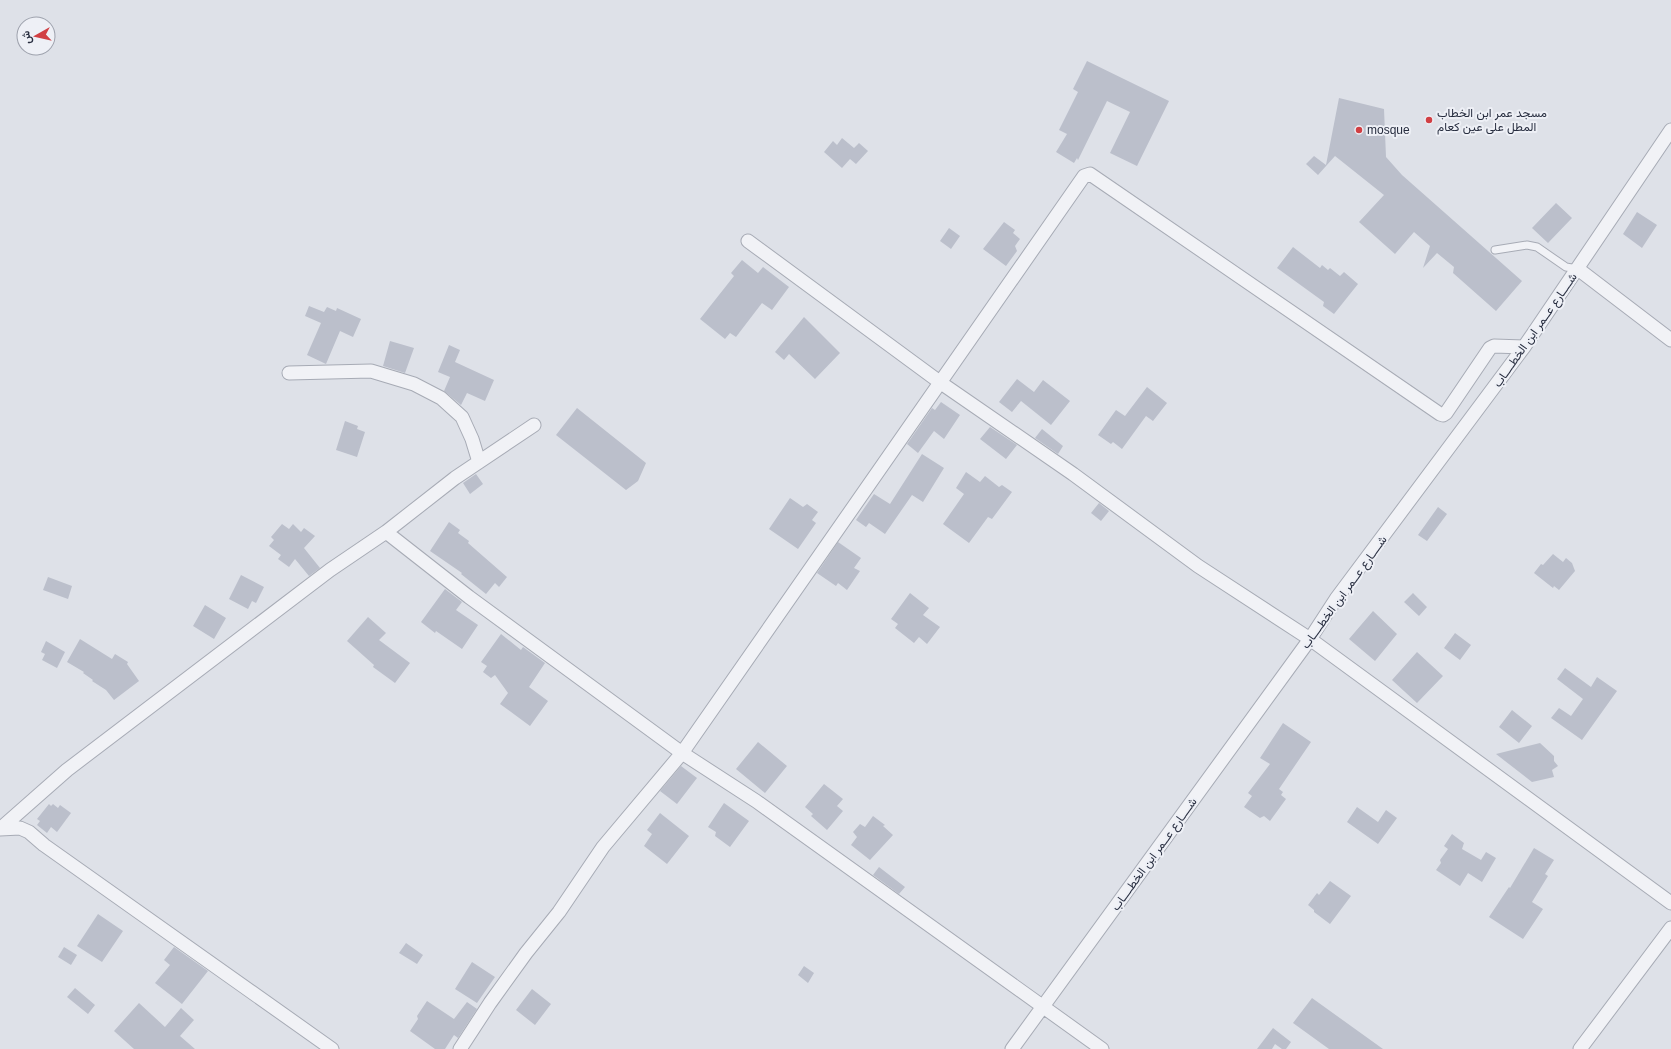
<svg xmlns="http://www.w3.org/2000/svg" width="1671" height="1049" font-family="Helvetica,Vazirmatn,sans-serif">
<rect width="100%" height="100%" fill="#dee1e8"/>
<path fill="#bbbfcb" d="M1087,61L1169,101L1137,166L1110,153L1130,112L1107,101L1078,160L1077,158L1074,163L1056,152L1067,134L1059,130L1078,92L1073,89Z
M1339,98L1384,109L1386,157L1402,175L1522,281L1496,311L1453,273L1454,267L1437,253L1423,268L1430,246L1414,232L1395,254L1359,222L1384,195L1335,156L1318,175L1306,164L1314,156L1326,165Z
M842,138L854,148L859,143L868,151L856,164L850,159L842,168L824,152L833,141L837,145Z
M1556,203L1572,218L1548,243L1532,228Z
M1637,212L1657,225L1642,248L1623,234Z
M1004,222L1015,230L1013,233L1020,239L1015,246L1017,251L1006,266L983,249Z
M949,228L960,236L951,249L940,241Z
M1293,247L1320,268L1322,265L1328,270L1330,268L1340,276L1344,272L1358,284L1334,314L1323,306L1324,302L1277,268Z
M742,260L758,273L763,267L789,287L772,310L762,303L736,337L730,333L725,339L700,319L734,276L731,273Z
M309,306L324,312L327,307L336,311L337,308L361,319L353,337L340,331L326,364L307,355L321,323L305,316Z
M804,317L840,353L815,379L789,354L784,360L775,352Z
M390,341L414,348L405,373L383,366Z
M449,345L460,350L455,362L494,380L485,401L467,393L461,405L444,391L450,377L438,372Z
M1017,379L1034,392L1043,380L1070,401L1051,425L1021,401L1012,412L999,402Z
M1147,387L1167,403L1153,421L1146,416L1122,449L1113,442L1111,444L1098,435L1116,410L1125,416Z
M941,402L960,415L944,439L934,431L918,453L907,444L932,408L935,410Z
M577,408L646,463L638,481L626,490L556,435Z
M345,421L358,426L357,429L365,432L357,457L336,450Z
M990,427L1017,445L1006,459L980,439Z
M1042,429L1063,446L1058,454L1035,438Z
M922,454L944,468L923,502L912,495L885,534L869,523L866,527L856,520L874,494L890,504Z
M966,472L980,482L985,476L999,487L1002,485L1012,492L992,519L988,517L969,543L943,524L964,494L956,488Z
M476,474L483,484L470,494L463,483Z
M790,498L803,507L807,504L818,512L812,520L816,523L798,549L769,529Z
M1099,503L1109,511L1101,521L1091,513Z
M1438,507L1447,514L1427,541L1418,535Z
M449,522L460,530L458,533L469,541L468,543L507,577L499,587L495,583L486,594L461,574L462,573L430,551Z
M282,524L289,529L293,524L301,532L304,528L315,536L304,548L320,568L309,576L295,559L289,567L278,559L281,555L269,546L274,540L271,537Z
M838,542L861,558L854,568L860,571L847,590L838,583L836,586L817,573Z
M1553,554L1563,562L1566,558L1572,563L1575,571L1559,590L1554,586L1553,588L1534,573L1541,564L1543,565Z
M241,575L264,587L256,603L252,601L248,609L229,599Z
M48,577L72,586L68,599L43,590Z
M445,589L462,602L456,610L478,625L462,649L436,631L435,633L421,622Z
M910,593L929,608L923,615L940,627L927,644L919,637L914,643L895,628L898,624L891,619Z
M1413,593L1427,607L1419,616L1404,602Z
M205,605L226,618L214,639L193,626Z
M1373,611L1397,634L1375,661L1349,639Z
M368,617L386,633L379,640L410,663L395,683L373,667L374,665L347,641Z
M1455,633L1471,645L1460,660L1444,648Z
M501,634L521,650L523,647L545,663L529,687L548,701L530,726L500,704L508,693L495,675L491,678L483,672L487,666L481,662Z
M80,639L112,659L115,654L128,662L127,664L139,681L114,700L106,690L92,681L93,680L83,673L84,672L67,662Z
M46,641L65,652L57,668L42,660L45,654L41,652Z
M1417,652L1443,676L1417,703L1392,680Z
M1565,668L1591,687L1597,677L1617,691L1582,740L1551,718L1559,708L1571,716L1583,699L1557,679Z
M1512,710L1532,726L1519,743L1499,727Z
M1283,723L1311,742L1279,789L1283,792L1281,795L1286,799L1270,821L1264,816L1260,818L1244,807L1252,796L1248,793L1270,764L1260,758Z
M758,742L787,766L765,793L736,769Z
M1540,743L1554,756V761L1558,766L1552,770L1554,777L1532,782L1496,754Z
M681,766L697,778L677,804L660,791Z
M824,784L843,799L837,806L843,811L827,830L811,816L813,814L805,807Z
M724,803L749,821L730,847L715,836L716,832L708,827Z
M49,804L51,806L53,804L58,808L60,805L71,813L57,832L51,827L47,833L37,825L40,821L37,819Z
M1357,807L1378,822L1386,810L1397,818L1378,844L1347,822Z
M660,813L689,836L667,864L644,846L652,834L647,830Z
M873,816L885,825L883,826L893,835L870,860L851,845L857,837L853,832L860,824L865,827Z
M1452,834L1464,843L1462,849L1481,860L1486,852L1496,858L1482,882L1468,873L1460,886L1436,870L1441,863L1440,860L1448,849L1444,846Z
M1534,848L1554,860L1545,874L1548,876L1532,902L1543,909L1523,939L1489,917L1509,887L1510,888Z
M879,867L905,887L899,894L873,875Z
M1330,881L1351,896L1330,924L1314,912V910L1308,905L1317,893L1319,895Z
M98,914L123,931L102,962L77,946Z
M406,943L423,955L417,964L399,953Z
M64,947L77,955L71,965L58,957Z
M174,947L208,971L182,1004L155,983L170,965L164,960Z
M472,962L495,977L477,1003L455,989Z
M804,966L814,973L808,983L798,975Z
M75,988L95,1005L88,1014L67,997Z
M532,989L551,1004L535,1025L516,1010Z
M1312,998L1383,1049H1329L1293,1023Z
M427,1001L454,1019L467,1002L477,1009L458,1038L454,1035L445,1049H435L410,1031L418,1019L417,1016Z
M139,1003L165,1027L181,1008L194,1020L180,1036L195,1049H134L114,1031Z
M1273,1028L1291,1042L1286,1049H1282L1275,1044L1272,1049H1257Z"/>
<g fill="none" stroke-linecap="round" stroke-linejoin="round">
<defs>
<path id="lane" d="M1495,250L1527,245L1537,247L1566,267L1578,269"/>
<path id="street" d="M748,241L941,383L1073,474L1198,566L1310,639L1671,903
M1578,269L1671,340
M289,373L371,371L414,384L441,398L462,417L472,439L479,462
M386,532L455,478L534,425
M0,829L67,770L330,570L386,532L469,597L682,753L756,801L1102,1049
M0,829L20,828L29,832L44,845L332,1049
M460,1049L490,1003L526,953L559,912L603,847L682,753L1084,176L1090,174L1440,414L1443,415L1446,413L1490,348L1494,346L1524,347
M1012,1049L1310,639L1336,599L1524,347L1671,130
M1580,1049L1671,928"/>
</defs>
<use href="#lane" stroke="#a7abb5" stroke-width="9"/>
<use href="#street" stroke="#a7abb5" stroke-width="15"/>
<use href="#lane" stroke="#f1f2f6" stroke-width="7"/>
<use href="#street" stroke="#f1f2f6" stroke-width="13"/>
</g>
<g fill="#d13f43" stroke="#eef0f6" stroke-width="1.5">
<circle cx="1429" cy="120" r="4"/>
<circle cx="1359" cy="130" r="4"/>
</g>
<g text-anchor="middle" stroke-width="4" stroke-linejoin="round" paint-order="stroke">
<g font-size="12" fill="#272d3f" stroke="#eef0f6" text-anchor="start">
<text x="1437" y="117">مسجد عمر ابن الخطاب<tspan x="1437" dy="14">المطل على عين كعام</tspan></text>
<text x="1367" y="134">mosque</text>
</g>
<g font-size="12" fill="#272d3f" stroke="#eef0f6">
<text transform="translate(1535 330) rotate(-55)" y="4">شــــارع عــمر ابن الخطــــاب</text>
<text transform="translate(1344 592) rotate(-54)" y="4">شــــارع عــمر ابن الخطــــاب</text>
<text transform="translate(1154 854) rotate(-54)" y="4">شــــارع عــمر ابن الخطــــاب</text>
</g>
</g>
<g transform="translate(36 36) rotate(262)"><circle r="19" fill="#eef0f6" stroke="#9ea2ad"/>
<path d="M0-3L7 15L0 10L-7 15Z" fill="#d13f43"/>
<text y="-6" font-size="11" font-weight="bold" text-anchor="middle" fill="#272d3f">ش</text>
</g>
</svg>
